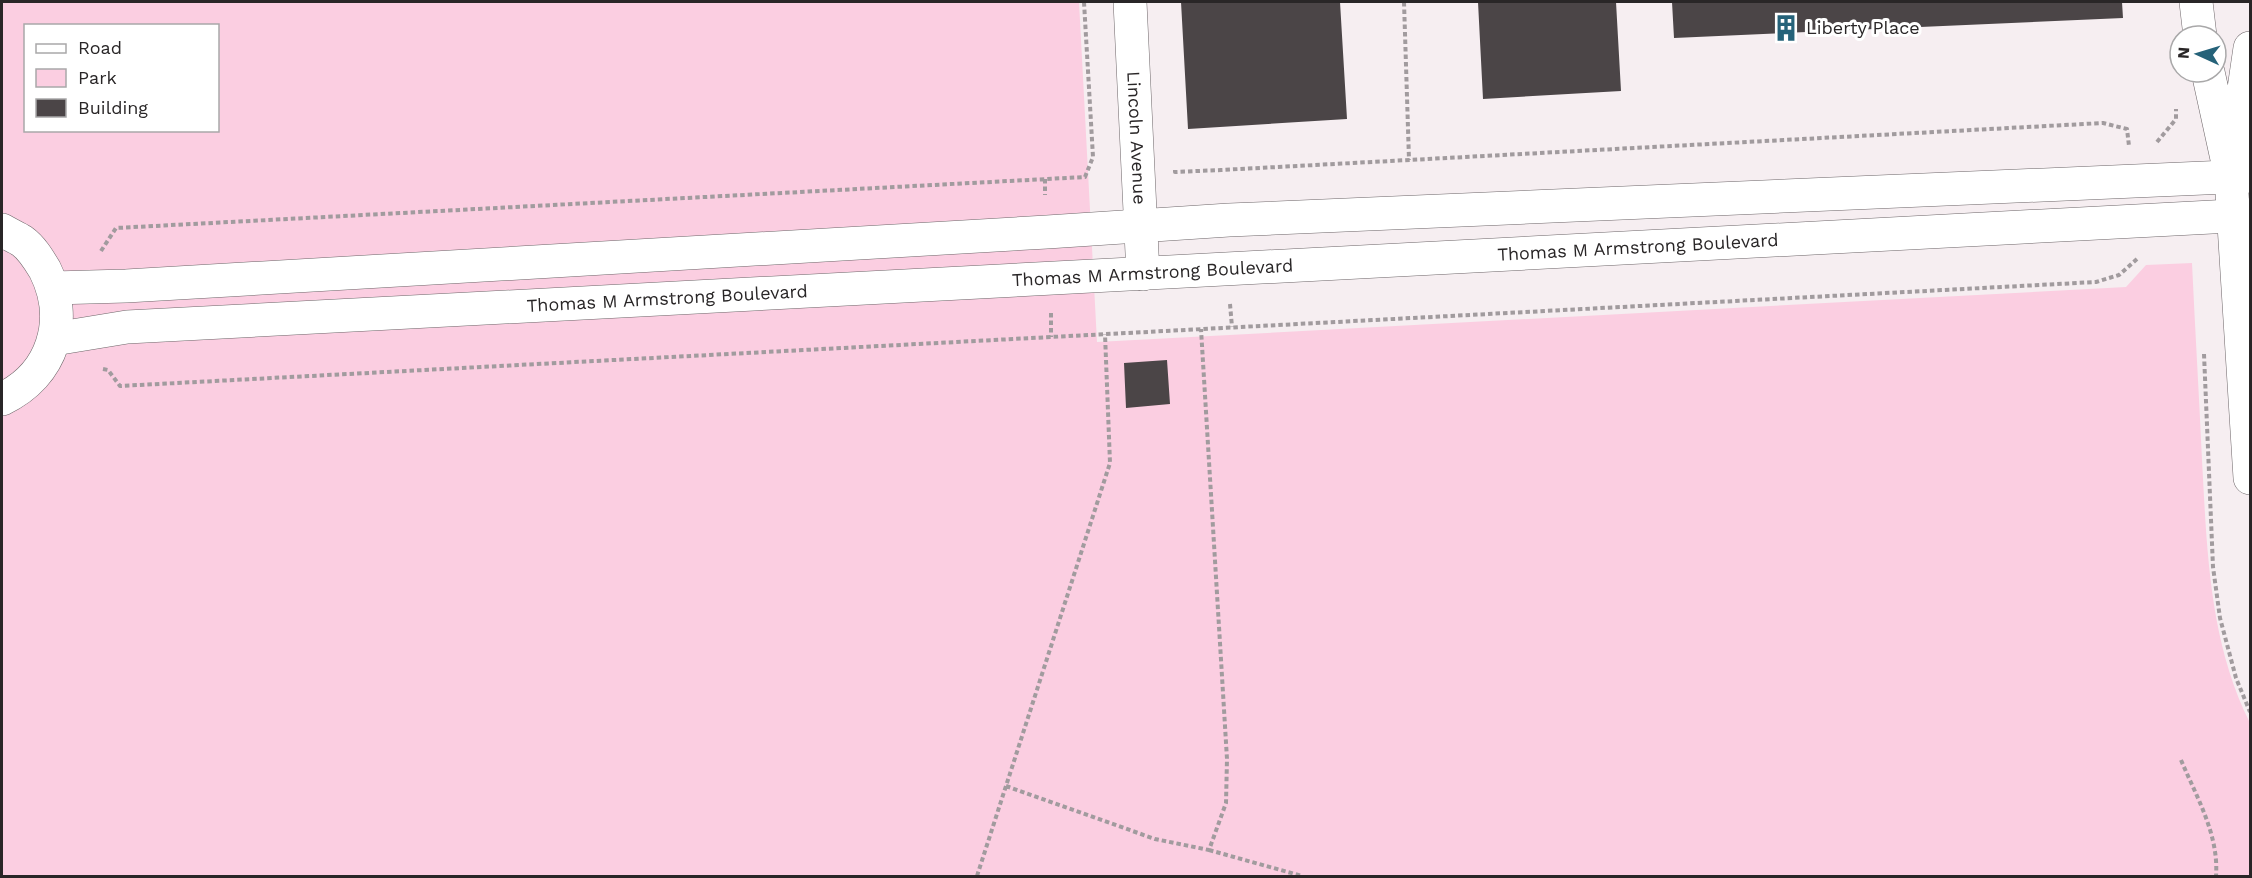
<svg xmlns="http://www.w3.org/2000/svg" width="2252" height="878" font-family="'Work Sans',sans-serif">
<rect width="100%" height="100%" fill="#f6eef1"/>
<path fill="#fbcee1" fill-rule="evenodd" d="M2,2H1079L1097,342L2126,287L2146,265L2192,263C2195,328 2199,394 2202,460C2207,550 2209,641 2250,723V876H2ZM26,26H218V130H26Z"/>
<path fill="#4b4547" d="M1181,2H1340L1347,119L1188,129Z
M1478,2H1616L1621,91L1483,99Z
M1672,2H2122L2123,18L1674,38Z
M1167,360L1170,404L1126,408L1124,363Z"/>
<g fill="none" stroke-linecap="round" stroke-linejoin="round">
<defs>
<g id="minor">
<path id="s1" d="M1130,2L1143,274"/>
<path d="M2,230C8,234 16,237 22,241C32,248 39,260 45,270C70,320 53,375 2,399"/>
<path d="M53,288L126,286L1047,232L1229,220L2250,176"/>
<path id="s2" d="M54,339L127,327L2250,215"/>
</g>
<path id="secondary" d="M2196,2L2200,36
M2208,72L2231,177L2250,478
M2234,157L2250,48"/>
</defs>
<use href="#minor" stroke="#6d6669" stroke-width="34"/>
<use href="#secondary" stroke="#6d6669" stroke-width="34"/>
<path stroke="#a19b9e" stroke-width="4" stroke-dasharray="4.5 3" stroke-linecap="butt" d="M1404,2L1409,160
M2157,142L2176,119V109
M1175,170V172L1221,170L2103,123L2127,129L2129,146
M1045,179V195
M101,251L116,228L1085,177L1093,157L1084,2
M1230,304L1232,327
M1051,313V337
M2204,354L2213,567L2220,618L2236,678L2250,712
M103,369L108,370L120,386L2096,282L2119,275L2138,258
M2181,760C2197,798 2219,835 2216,876
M1006,786L1155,839L1209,850L1226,803L1227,759L1201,329
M1209,850L1302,876
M977,876L1110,463L1105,334"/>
<use href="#minor" stroke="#fff" stroke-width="33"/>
<use href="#secondary" stroke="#fff" stroke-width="33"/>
</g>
<defs>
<symbol id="building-bare" viewBox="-9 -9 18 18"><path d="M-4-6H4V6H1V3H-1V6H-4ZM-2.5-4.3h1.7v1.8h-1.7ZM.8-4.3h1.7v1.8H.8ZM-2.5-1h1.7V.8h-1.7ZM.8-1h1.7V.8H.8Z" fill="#256279" stroke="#fff" stroke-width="2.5" paint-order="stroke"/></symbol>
</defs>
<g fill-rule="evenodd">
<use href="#building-bare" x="1767" y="9" width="38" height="38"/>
</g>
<g text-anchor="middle" stroke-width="6" stroke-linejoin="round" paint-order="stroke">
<g font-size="18" fill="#292627" stroke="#fff" text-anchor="start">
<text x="1806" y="34">Liberty Place</text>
</g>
<g font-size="18" fill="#292627" stroke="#fff">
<text dy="6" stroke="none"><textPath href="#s1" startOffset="136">Lincoln Avenue</textPath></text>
<text dy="6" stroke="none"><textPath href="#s2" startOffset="1587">Thomas M Armstrong Boulevard</textPath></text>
<text dy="6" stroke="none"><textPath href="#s2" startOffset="1101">Thomas M Armstrong Boulevard</textPath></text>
<text dy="6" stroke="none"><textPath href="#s2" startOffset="615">Thomas M Armstrong Boulevard</textPath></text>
</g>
</g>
<rect width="2252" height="878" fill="none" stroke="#292627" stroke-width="6"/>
<rect x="24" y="24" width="195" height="108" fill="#ffffff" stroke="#a9a8a9" stroke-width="1.5"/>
<rect x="36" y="44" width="30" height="9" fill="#ffffff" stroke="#a9a8a9" stroke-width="1.5"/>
<text x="78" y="54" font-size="18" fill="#292627">Road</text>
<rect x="36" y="69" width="30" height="18" fill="#fbcee1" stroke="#a9a8a9" stroke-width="1.5"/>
<text x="78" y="84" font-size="18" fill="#292627">Park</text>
<rect x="36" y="99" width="30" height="18" fill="#4b4547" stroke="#a9a8a9" stroke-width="1.5"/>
<text x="78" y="114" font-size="18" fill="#292627">Building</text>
<g transform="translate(2198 54) rotate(274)"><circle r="28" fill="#ffffff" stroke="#a9a8a9" stroke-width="1.5"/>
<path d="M0-4.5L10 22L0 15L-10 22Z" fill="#256279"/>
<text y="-9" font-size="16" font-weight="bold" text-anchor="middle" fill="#292627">N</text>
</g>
</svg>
